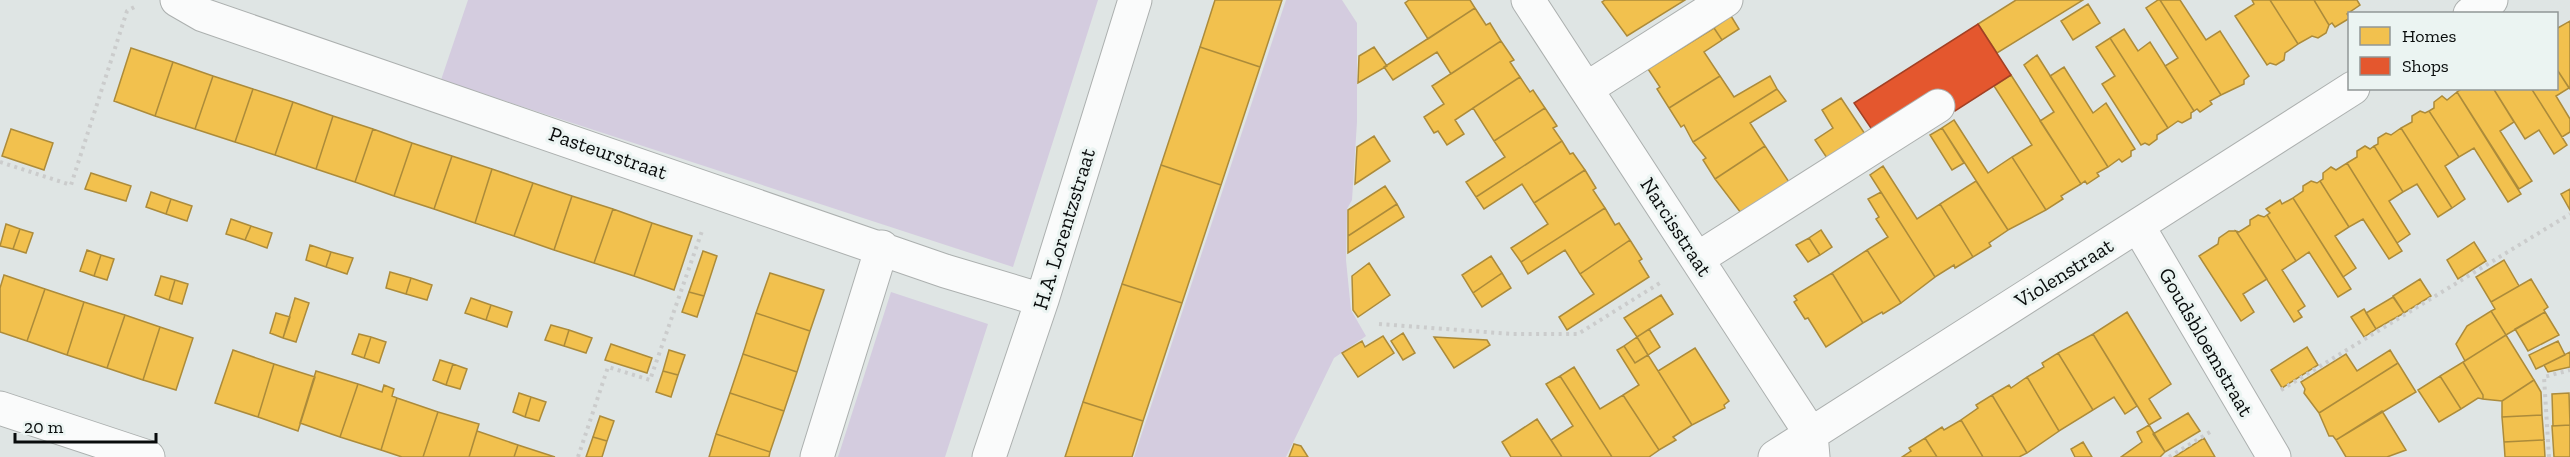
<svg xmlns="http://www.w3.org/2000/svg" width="2570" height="457" font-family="'Zilla Slab',serif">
<rect width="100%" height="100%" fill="#dfe5e4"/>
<path fill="#d4ccdf" d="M468,0H1098L1013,267L441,80Z
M1286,0H1342L1357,23V122L1352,200L1347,209L1346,260L1351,310L1366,336L1334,358L1286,457H1134Z
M891,292L988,324L945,457H838Z"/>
<path fill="#f2c14e" stroke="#ac8b3a" stroke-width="1.5" d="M1215,0H1282L1260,67L1200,47Z
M1409,0H1470L1475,8L1428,39L1405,3Z
M1605,0H1685L1627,36L1602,2Z
M2016,0H2083L1997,53L1978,24Z
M2158,0H2160L2221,95L2210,101L2212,104L2200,112L2197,109L2194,111L2165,66L2178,58L2146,8Z
M2160,0H2180L2206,40L2220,31L2249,76L2244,80V84L2221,95Z
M2252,0H2270L2298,44L2285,53L2284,60L2276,65L2270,63L2267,65L2235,16L2254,4Z
M2270,0H2314L2329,25L2326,33L2318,38L2312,36L2298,44Z
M2314,0H2357L2360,5L2347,14L2350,18L2335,27L2332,23L2329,25Z
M2088,4L2100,23L2073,40L2061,21Z
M1475,8L1486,25L1490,23L1501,41L1451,74L1437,52L1393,80L1384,67Z
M1731,16L1739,29L1722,40L1714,28Z
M2570,21V89L2556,68V29Z
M1714,28L1722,40L1704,52L1720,76L1669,108L1657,89L1660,87L1648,69Z
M2124,29L2138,51L2150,42L2194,111L2191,113V118L2182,123L2178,121L2168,128L2110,38Z
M2110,38L2168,128L2157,135V139L2149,145L2145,143L2141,145L2102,84L2115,76L2096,47Z
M1501,41L1514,60L1510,62L1520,77L1455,120L1464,134L1447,145L1438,131L1434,133L1424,117L1444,104L1432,86Z
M1200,47L1260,67L1221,185L1161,165Z
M1374,47L1387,66L1358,83L1359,56Z
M131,48L173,62L155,116L114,101Z
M2037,55L2108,167L2097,173L2099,176L2087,184L2085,181L2081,184L2040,121L2054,112L2024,65Z
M173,62L213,76L195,129L155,116Z
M2064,67L2093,113L2106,103L2135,149L2131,151V156L2122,162L2119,159L2108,167L2050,76Z
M2556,68L2569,88L2556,96L2570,119V132L2562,137L2531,88H2556Z
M2011,75L2081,184L2061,196L2063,199L2046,210L2012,157L2032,145L1994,86Z
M213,76L253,89L235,142L195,129Z
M1720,76L1734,97L1770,76L1777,89L1693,142L1684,125L1681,127L1669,108Z
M1520,77L1530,92L1533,90L1545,108L1494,141L1473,108Z
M2463,88H2493L2514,122L2500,131L2532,181L2519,189L2457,92Z
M2493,88H2531L2567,145L2554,154L2539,130L2525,139Z
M253,89L293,102L275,155L235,142Z
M1777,89L1786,101L1750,123L1765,146L1715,179L1703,160L1706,158L1693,142Z
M2457,92L2521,194L2508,202L2474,148L2459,157L2429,111L2434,108V102L2442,96L2447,100Z
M1841,98L1865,134L1827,158L1815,140L1833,128L1822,110Z
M293,102L333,116L316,169L275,155Z
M1545,108L1557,126L1553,128L1562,141L1476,197L1466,182L1505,157L1494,141Z
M2420,111L2425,113L2429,111L2459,157L2445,166L2465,199L2452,208L2401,128L2412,122V116Z
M333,116L373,129L355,182L316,169Z
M1954,120L1988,173L2012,157L2046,210L2008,230L1942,128Z
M1942,128L1964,163L1952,170L1930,135Z
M2401,128L2452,208L2438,217L2417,184L2403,192L2374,146L2378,144V138L2386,133L2391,135Z
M11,129L53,143L44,170L2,156Z
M373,129L412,143L394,196L355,182Z
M1374,136L1390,161L1355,184L1357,147Z
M1562,141L1570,154L1573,153L1585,170L1534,203L1522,184L1484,209L1476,197Z
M412,143L452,156L434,209L394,196Z
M1765,146L1789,182L1741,213L1715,179Z
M2365,146L2370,149L2374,146L2403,192L2389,201L2410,234L2397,243L2347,163L2357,157V151Z
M452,156L492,169L475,223L434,209Z
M2347,163L2402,251L2389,259L2363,219L2349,227L2320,181L2323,179V173L2331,167L2336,170Z
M1161,165L1221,185L1182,303L1122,284Z
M1883,166L1917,219L1940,204L1973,257L1955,268L1954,265L1935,277L1870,175Z
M492,169L533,183L514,236L475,223Z
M1585,170L1596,188L1593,190L1605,208L1521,262L1511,248L1548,224L1534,203Z
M91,173L131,186L126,201L85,189Z
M1976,181L2008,230L1989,243L1991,246L1973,257L1940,204Z
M2311,181L2317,183L2320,181L2349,227L2335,236L2356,268L2343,277L2293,198L2303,191V186Z
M533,183L572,196L554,250L514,236Z
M1385,186L1397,204L1348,236V210Z
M2570,189V210L2561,194Z
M151,192L171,199L166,214L146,207Z
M1881,192L1935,277L1901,303L1867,250L1888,237L1876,219L1879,217L1868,199Z
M572,196L613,209L594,263L554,250Z
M2293,198L2351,289L2338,297L2309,252L2296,261L2267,215L2270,213L2266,209L2280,200L2282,204Z
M171,199L192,206L187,221L166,214Z
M1397,204L1404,217L1348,253V236Z
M1605,208L1615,225L1619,223L1630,240L1580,274L1565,250L1528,274L1521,262Z
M613,209L652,223L634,276L594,263Z
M2258,215L2264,217L2267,215L2296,261L2282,270L2305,306L2298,311L2302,317L2294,322L2236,231L2239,232L2250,225V220Z
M231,219L251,226L245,240L226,234Z
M652,223L692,236L674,290L634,276Z
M6,224L20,229L13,249L0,246Z
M251,226L272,233L267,248L245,240Z
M20,229L33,233L26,253L13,249Z
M1821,230L1832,247L1820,255L1809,238Z
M2229,231H2236L2267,279L2243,294L2254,312L2241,321L2199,256L2218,244L2219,238Z
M1809,238L1820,255L1808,262L1796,245Z
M1630,240L1642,259L1639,261L1649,277L1567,330L1559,317L1594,294L1580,274Z
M2474,242L2486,261L2458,279L2447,260Z
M310,245L331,252L326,267L306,260Z
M87,250L101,255L94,276L80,271Z
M1867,250L1901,303L1883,314L1882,312L1863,323L1832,273Z
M703,251L717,256L704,296L689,292Z
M331,252L353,258L347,274L326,267Z
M101,255L114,259L107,280L94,276Z
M1491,256L1502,273L1473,293L1462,275Z
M2504,260L2519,286L2491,302L2476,277Z
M1369,263L1390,295L1358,317L1353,310L1352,276Z
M390,272L411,278L406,294L386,288Z
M770,273L824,290L810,331L756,313Z
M1502,273L1511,288L1482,307L1473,293Z
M1832,273L1863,323L1826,347L1808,318L1805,319L1794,302L1797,300L1794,296Z
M4,275L45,289L27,341L0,332V288Z
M161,276L175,280L169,300L155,295Z
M411,278L432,285L427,300L406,294Z
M2420,279L2431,296L2404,313L2393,296Z
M2531,279L2548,307L2544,310L2545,312L2506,335L2491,311L2495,309L2491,302Z
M175,280L188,284L182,304L169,300Z
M1122,284L1182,303L1143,421L1083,402Z
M45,289L84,302L67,355L27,341Z
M689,292L704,296L697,317L682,312Z
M1661,295L1673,314L1637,337L1624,318Z
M2393,297L2404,313L2376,329L2366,313Z
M295,298L309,303L296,342L283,338Z
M471,298L491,305L486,320L465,313Z
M84,302L125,315L107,368L67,355Z
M491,305L512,312L507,327L486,320Z
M2364,309L2376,329L2364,337L2351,317Z
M2491,311L2506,335L2465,361L2456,344L2467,326Z
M2127,312L2171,384L2149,399L2161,418L2149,425L2093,334Z
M2545,312L2559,335L2528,351L2515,329Z
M276,313L290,317L283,338L270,333Z
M756,313L810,331L797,372L743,354Z
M125,315L160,327L143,380L107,368Z
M551,325L569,330L564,346L545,340Z
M160,327L193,338L176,390L143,380Z
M1649,329L1660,347L1648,355L1637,337Z
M569,330L592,338L586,353L564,346Z
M1403,333L1415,353L1403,360L1391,341Z
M359,334L371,337L364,358L352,354Z
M2093,334L2137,406L2125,414L2114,397L2093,410L2058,353Z
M2506,335L2534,380L2502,401L2483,399V395L2463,362Z
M1383,336L1394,353L1358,377L1342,353L1362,341L1365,347Z
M371,337L386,342L379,363L364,358Z
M1434,337L1487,340L1490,345L1454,368Z
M1637,337L1648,355L1635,363L1624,346Z
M2558,341L2565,355L2536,369L2529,355Z
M611,344L652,358L647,373L605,360Z
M1624,346L1635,363L1648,355L1692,425L1673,437L1676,440L1659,450L1623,395L1639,385L1617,350Z
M2307,347L2318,365L2282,388L2271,370Z
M1695,348L1729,401L1724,405L1725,408L1692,425L1658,371Z
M233,350L274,364L258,417L215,403Z
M669,350L685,355L678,375L663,371Z
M2390,350L2398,363L2319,413L2304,393L2305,389L2301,382L2346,354L2357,371Z
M2570,352V367L2548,372L2544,365Z
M2058,353L2093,410L2059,431L2027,377L2044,367L2042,363Z
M743,354L797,372L784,411L730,393Z
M440,360L453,364L446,385L433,380Z
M2463,362L2483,395V399L2478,398L2461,409L2440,376Z
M2398,363L2416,392L2336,440L2333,436H2329L2319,413Z
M274,364L315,377L298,431L258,417Z
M453,364L467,369L460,389L446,385Z
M1574,367L1600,409L1623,395L1659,450L1649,457H1612L1560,376Z
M316,371L358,384L340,437L300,423Z
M663,371L678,375L671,397L656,392Z
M1560,376L1612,457H1562L1551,440L1573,426L1546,384Z
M2440,376L2461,409L2439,422L2418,390Z
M2027,377L2059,431L2027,453L1992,395L2009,385L2011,388Z
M2534,380L2541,392L2542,415L2502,417V401Z
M358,384L382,392L384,385L394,389L392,396L397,398L381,450L340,437Z
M519,393L531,397L525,417L513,412Z
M730,393L784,411L770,452L716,434Z
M2569,393L2570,425L2553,426L2552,394Z
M1992,395L2027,453L2019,457H1983L1961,420L1978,408L1976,405Z
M531,397L546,402L539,421L525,417Z
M397,398L438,412L423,457H402L381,450Z
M1083,402L1143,421L1132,457H1065Z
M2382,411L2406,450L2387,457H2346L2336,440Z
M438,412L479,424L469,457H423Z
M2188,413L2200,431L2165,452L2153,434Z
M2542,415L2544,440L2504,442L2502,417Z
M600,416L614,421L607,441L593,437Z
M1537,419L1562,457H1511L1502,442Z
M1961,420L1983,457H1937L1925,438L1942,427L1944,430Z
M2149,425L2165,452L2160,457H2121L2142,442L2137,432Z
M2570,425V457H2554L2552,426Z
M477,431L518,445L514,457H469Z
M716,434L770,452L769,457H709Z
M593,437L607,441L602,457H586Z
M1925,438L1937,457H1902L1911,451L1909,448Z
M2204,438L2215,457H2174Z
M2544,440L2545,457H2505L2504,442Z
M2083,442L2092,457H2075L2071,449Z
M1294,444L1301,446L1308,457H1289Z
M518,445L555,457H514Z"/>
<path fill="#e4572e" stroke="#a24024" stroke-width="1.5" d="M1978,24L2011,75L1955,111L1942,90L1875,134L1854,103Z"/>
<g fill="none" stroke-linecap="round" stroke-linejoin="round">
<defs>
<path id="minor" d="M177,0L203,15L945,271L1042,300
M1528,0L1811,434L1813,457
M2470,14L2491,0
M1586,89L1726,0
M2138,226L2274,457
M1697,259L1938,106
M0,408L148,457
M817,457L882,247
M989,457L1042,300L1135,0
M1775,457L2353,88"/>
</defs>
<use href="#minor" stroke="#acb0af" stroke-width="35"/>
<path stroke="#cbcccc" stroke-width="4" stroke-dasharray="3 4.5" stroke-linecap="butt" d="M0,162L71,185L127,11L138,5
M1379,324L1512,334H1578L1663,281
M2281,390L2570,214
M578,457L608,367L650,380L702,231
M2169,457L2210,432
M2549,457L2544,377L2570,370"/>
<use href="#minor" stroke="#fafbfb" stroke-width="33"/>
</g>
<g text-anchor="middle" stroke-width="6" stroke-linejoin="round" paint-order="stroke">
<g font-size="21" fill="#090c0c" stroke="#ebf4f2">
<text transform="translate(608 153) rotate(19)" y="7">Pasteurstraat</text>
<text transform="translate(1676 227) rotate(57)" y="7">Narcisstraat</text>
<text transform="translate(1064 229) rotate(-73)" y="7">H.A. Lorentzstraat</text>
<text transform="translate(2064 273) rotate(-32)" y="7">Violenstraat</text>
<text transform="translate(2206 342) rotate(60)" y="7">Goudsbloemstraat</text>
</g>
</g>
<rect x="2348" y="12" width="210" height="78" fill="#ebf4f2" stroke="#919796" stroke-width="1.5"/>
<rect x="2360" y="27" width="30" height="18" fill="#f2c14e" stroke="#919796" stroke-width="1.5"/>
<text x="2402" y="42" font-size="18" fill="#090c0c">Homes</text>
<rect x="2360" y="57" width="30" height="18" fill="#e4572e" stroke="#919796" stroke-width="1.5"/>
<text x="2402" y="72" font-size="18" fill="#090c0c">Shops</text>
<path d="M15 433v9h141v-9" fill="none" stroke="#090c0c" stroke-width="3"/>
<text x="24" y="433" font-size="18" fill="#090c0c" stroke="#ebf4f2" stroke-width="4.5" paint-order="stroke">20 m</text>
</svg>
